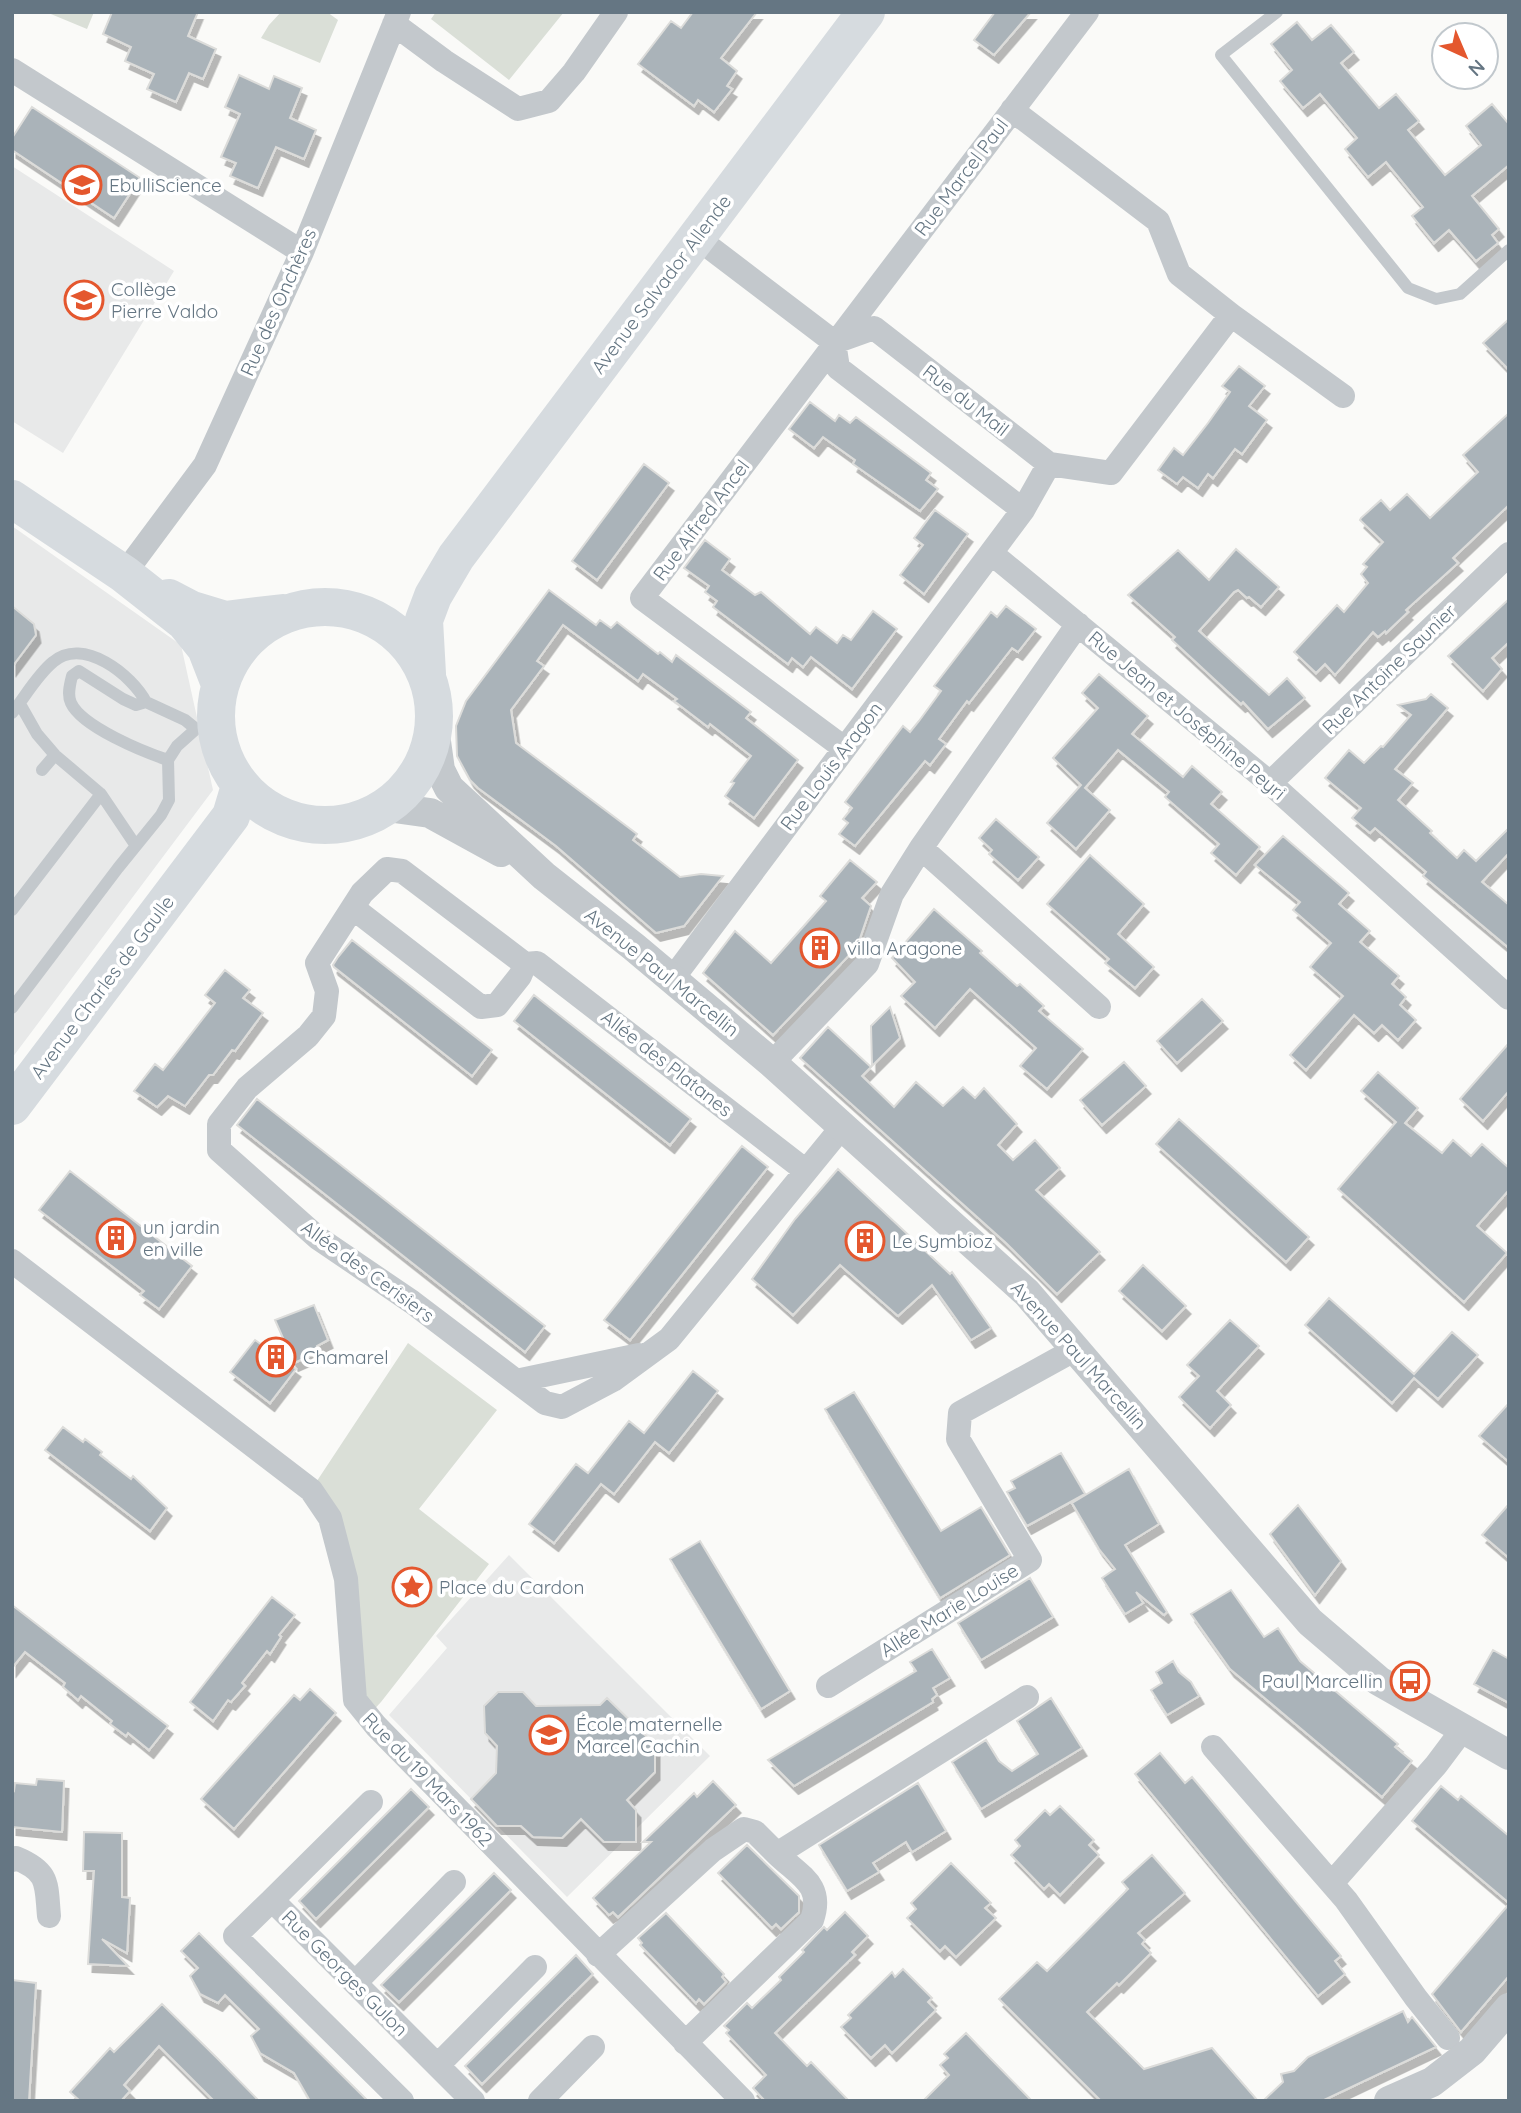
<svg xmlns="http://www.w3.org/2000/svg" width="1521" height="2113" font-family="Quicksand,sans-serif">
<defs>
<filter id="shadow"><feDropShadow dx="4.5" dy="8" stdDeviation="0" flood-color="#0004"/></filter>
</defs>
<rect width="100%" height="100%" fill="#fafaf8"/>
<path fill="#e8e9e9" d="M12,166L174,271L63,453L12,421Z
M12,526L181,645L213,790L12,1058Z
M509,1555L710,1756L567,1897L389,1715L447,1648L436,1636Z"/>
<path fill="#dadfd7" d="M46,12H94L87,29Z
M281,12H327L338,20L320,63L261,38L269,25Z
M436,12H564L509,80L431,19Z
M408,1343L497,1410L419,1509L489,1564L381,1702L368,1716L346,1579L311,1490Z"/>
<path fill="#aab3b9" stroke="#dcdcda" stroke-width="2" filter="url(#shadow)" d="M112,12H198L188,36L216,49L203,79L189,73L176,102L147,89L154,74L125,61L131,47L103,34Z
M693,12H757L721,58L737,71L727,86L732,89L714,112L698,100L694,106L638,64L671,21L681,28Z
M995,12H1031L994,55L974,40Z
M1297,22L1312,40L1331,25L1354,52L1341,63L1379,108L1396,94L1419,121L1408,130L1445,175L1481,145L1466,126L1492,104L1509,124V165L1472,196L1499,229L1492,235L1498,243L1476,261L1449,230L1434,243L1412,216L1423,207L1386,162L1368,177L1345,149L1357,138L1320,94L1303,108L1280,81L1292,70L1271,44Z
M239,75L269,89L274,76L302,88L290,118L316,130L304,159L276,147L258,188L230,176L236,163L221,157L240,114L225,107Z
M32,107L140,178L114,218L12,150V138Z
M1509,319V370L1483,343Z
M1239,366L1265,386L1249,406L1267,420L1242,454L1235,449L1213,478L1208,474L1198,488L1183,477L1177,484L1158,470L1174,448L1183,455L1208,423L1230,392L1222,386Z
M810,402L835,421L839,415L850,423L856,417L931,473L926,480L938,489L920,511L853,464L855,460L823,437L814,448L789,429Z
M1509,413V505L1453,558L1458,563L1406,610L1408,612L1386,633L1385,631L1378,637L1373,632L1335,675L1325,664L1316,673L1294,652L1337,605L1344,612L1368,583L1361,574L1367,567L1363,564L1383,542L1360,520L1361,518L1381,500L1390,510L1407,494L1430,518L1478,472L1463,455Z
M644,464L669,483L597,580L572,561Z
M935,510L968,534L924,594L900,575L923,545L914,538Z
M705,540L730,559L722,570L755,595L761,592L810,634L816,627L837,643L843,635L851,640L873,611L897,629L852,689L811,657L803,667L792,658L788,664L713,607L717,601L705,592L709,586L684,568Z
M1236,549L1279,587L1261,607L1249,597L1247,598L1238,590L1234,592L1199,631L1269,695L1287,678L1305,698L1268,729L1243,702L1241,704L1172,640L1175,637L1128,595L1178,550L1209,580Z
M549,590L596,625L600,620L611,628L617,622L658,654L660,652L672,662L676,655L751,712L746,718L798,760L754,818L725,796L734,783L731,782L751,756L710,724L708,727L674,701L677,699L643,674L638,681L563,625L537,661L544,666L511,710L516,743L637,834L633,840L680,877L701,874L723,876L684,926L656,933L556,846L478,788L470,780L457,756L456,726L466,701Z
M1509,599V642L1492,658L1502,669L1483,691L1448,656Z
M12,606L34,624L36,635L12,667Z
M1006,606L1036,629L1018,652L1012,648L969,703L967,701L939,739L946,744L930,765L925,761L855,846L839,834L848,823L843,819L852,808L845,802L903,726L910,732L919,721L941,691L934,686L991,612L997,617Z
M1099,674L1148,716L1132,734L1183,777L1192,766L1222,792L1211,804L1260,847L1236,875L1211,853L1219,844L1165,797L1169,792L1118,750L1085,788L1110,810L1076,849L1047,823L1081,785L1053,758L1098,708L1082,693Z
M1431,694L1448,708L1395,769L1413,783L1398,800L1432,831L1430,833L1457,858L1464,850L1476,861L1509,828V853L1482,882L1509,905V948L1423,876L1426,872L1375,828L1370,833L1352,818L1361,808L1325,778L1349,750L1364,763L1381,746L1383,747L1411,715L1398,705L1426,699Z
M996,819L1039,857L1018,880L989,854L992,850L979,838Z
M1283,836L1349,893L1339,904L1370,931L1360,942L1399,976L1392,984L1406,997L1400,1005L1416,1020L1398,1040L1382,1025L1374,1033L1354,1015L1306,1070L1290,1055L1343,996L1310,967L1331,943L1293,910L1300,902L1255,865Z
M1090,855L1144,904L1118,934L1154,967L1135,988L1105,963L1109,959L1047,904Z
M850,860L877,882L862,898L871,906L857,947L773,1035L703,973L735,931L771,963L826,901L820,896Z
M934,909L982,951L980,953L997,968L1017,986L1020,984L1044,1006L1039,1011L1083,1049L1047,1089L1020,1066L1036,1048L970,989L935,1028L901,996L915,982L892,958Z
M352,940L492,1050L472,1076L334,967L333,965L338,957Z
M225,970L250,990L243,998L263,1013L235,1051L232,1050L213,1075H209L185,1106L168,1096L157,1107L134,1091L155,1064L163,1070L215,1003L205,995Z
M534,995L691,1119L670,1145L514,1021Z
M1202,999L1223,1021L1177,1063L1157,1041Z
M890,1007L900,1038L872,1066L871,1026Z
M828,1027L871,1067L862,1076L894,1107L916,1082L943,1106L963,1087L975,1098L984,1088L1017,1124L998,1145L1013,1160L1035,1140L1060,1168L1036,1190L1100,1252L1057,1294L1006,1243L800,1058Z
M1509,1043V1091L1483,1121L1460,1099Z
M1124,1062L1146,1086L1102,1125L1080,1100Z
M1378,1072L1418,1108L1405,1123L1442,1153L1453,1140L1471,1156L1482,1144L1509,1168V1190L1477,1226L1507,1253L1464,1302L1338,1189L1396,1122L1361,1091Z
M257,1099L545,1326L525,1352L237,1125Z
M1179,1119L1309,1237L1286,1262L1156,1144Z
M742,1146L768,1167L630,1340L604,1320Z
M838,1169L950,1274L952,1272L991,1328L971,1340L932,1285L898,1316L840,1265L793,1315L752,1279L795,1219Z
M70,1171L192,1266L159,1309L140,1295L144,1291L39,1210Z
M1143,1265L1186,1306L1162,1331L1119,1291Z
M1329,1298L1414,1374L1452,1332L1478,1355L1438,1399L1414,1378L1392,1403L1305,1325Z
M314,1305L328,1340L317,1346L319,1352L294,1363L275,1320Z
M1230,1320L1259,1346L1217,1391L1231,1405L1210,1428L1179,1397L1199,1376L1187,1365Z
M255,1340L296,1369L270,1403L230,1372Z
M693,1371L718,1391L669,1453L655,1442L614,1494L601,1484L554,1543L529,1524L576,1464L588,1473L629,1421L644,1433Z
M854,1392L941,1531L981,1507L1010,1555L940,1598L825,1409Z
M1509,1403V1462L1479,1436Z
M63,1427L83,1442L85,1439L102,1452L100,1455L131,1479L133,1476L167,1508L150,1531L45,1450Z
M1061,1453L1085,1494L1027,1526L1007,1492L1015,1488L1011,1481Z
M1129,1469L1159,1524L1125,1545L1167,1612L1164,1615L1136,1592L1143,1603L1125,1614L1102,1578L1115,1569L1099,1549L1072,1503Z
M1509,1504V1558L1482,1535Z
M1298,1505L1341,1561L1315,1595L1270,1534Z
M700,1541L790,1691L761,1709L670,1559Z
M1030,1578L1053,1617L981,1660L958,1623Z
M1231,1590L1264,1637L1278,1628L1300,1661L1398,1744L1395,1747L1412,1761L1382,1797L1230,1669L1191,1614Z
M272,1597L295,1615L279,1635L281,1637L270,1654L267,1651L242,1683L245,1686L231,1702L228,1700L213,1721L190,1702Z
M12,1605L168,1726L149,1750L128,1733L126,1736L110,1724L112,1721L81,1696L78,1700L63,1687L65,1683L25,1652L12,1668Z
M932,1649L950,1678L933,1688L937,1695L932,1699L933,1702L794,1786L768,1760L916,1671L910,1662Z
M1493,1650L1509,1659V1703L1474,1684Z
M1173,1661L1179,1672L1191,1682L1199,1696L1167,1715L1151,1690L1162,1683L1156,1672Z
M310,1689L336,1713L234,1829L201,1799L294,1695L300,1700Z
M498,1692H523L536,1706L600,1705L607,1698L655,1745V1772L627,1800L636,1810V1842H604L581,1819L562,1838L533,1837L521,1826H497L471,1799L496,1773L497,1746L485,1733L484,1706Z
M1051,1698L1082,1748L981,1809L952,1762L986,1740L999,1761L1012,1771L1038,1754L1017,1721Z
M1160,1753L1185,1783L1192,1777L1341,1956L1335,1961L1345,1974L1318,1996L1135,1774Z
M37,1779L64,1781L62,1832L12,1827V1790L14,1791L15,1783L36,1785Z
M713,1781L736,1805L618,1917L613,1912L609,1915L593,1898L651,1842H643L694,1793L697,1797Z
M918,1783L946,1831L912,1852L906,1842L873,1863L879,1872L847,1891L819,1845Z
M1441,1786L1458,1800L1461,1796L1509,1836V1903L1412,1821Z
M411,1789L429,1807L316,1919L299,1901Z
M1060,1806L1094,1840L1089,1845L1099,1855L1060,1895L1049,1884L1044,1889L1011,1855L1020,1846L1015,1840L1045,1810L1050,1815Z
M84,1832L122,1833V1897L130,1898L127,1953L102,1939L128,1966L88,1964L94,1871H83Z
M747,1845L799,1896V1912L781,1929L776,1924L772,1928L718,1873Z
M1152,1855L1185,1893L1138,1933L1145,1940L1142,1944L1151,1953L1119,1985L1117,1983L1087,2012L1144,2069L1212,2048L1258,2101H1101L999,1999L1037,1962L1047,1971L1128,1889L1122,1882Z
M951,1863L991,1903L985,1908L996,1918L956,1957L945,1946L940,1951L907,1918L916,1909L911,1903Z
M494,1873L511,1890L399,2002L381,1985Z
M1509,1904V1976L1461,2032L1432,1994Z
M845,1912L868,1936L852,1952L855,1955L775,2033L807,2066L811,2062L849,2101H765L753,2088L766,2075L726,2033L729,2030L724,2026L747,2003L752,2008L781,1980L779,1977L804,1952L802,1950L824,1927L827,1930Z
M666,1913L724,1974L722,1977L726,1982L704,2004L699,1999L696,2003L640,1945L642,1943L638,1938Z
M199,1933L368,2101H310L294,2073L260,2053L251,2036L259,2029L225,1995L218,2003L200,1994L190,1976L198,1968L181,1951Z
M576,1955L593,1974L482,2084L465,2066Z
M903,1969L932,1998L928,2002L936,2010L892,2053L885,2045L871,2058L841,2027L851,2018L848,2015L892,1972L895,1977Z
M12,1980L36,1983L29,2101H12Z
M162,2004L217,2058L259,2101H214L159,2046L124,2085L130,2091L121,2101H80L70,2092L110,2048L114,2052Z
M1403,2011L1408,2022L1412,2017L1436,2047L1322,2101H1263L1283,2082L1281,2074L1294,2071L1308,2057Z
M966,2033L990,2058L1032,2101H923L949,2075L940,2065L948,2058L944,2054Z"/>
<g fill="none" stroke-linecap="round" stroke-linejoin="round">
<path stroke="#c3c8cc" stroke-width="12" d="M1277,12L1221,55L1408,288L1436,299L1460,294L1509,250
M12,713C25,697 37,675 53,662C83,636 132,675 146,702
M168,760C144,752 82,727 71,703C67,695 70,684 72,676L79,671L123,699L136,705L146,702L185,720L196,729
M42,770L55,755
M101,794L136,846
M12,910L101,794L55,755L37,734L20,704
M12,1008L118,868L161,815L169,800L168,760L177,746L196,729L215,727"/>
<path stroke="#c3c8cc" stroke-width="24" d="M394,24L444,61L518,109L549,101L574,72L616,12
M12,70L302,252
M696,237L834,342L838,368L1023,510
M1231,315L1343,396
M835,342L874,328L1049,464L1111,473L1231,315L1179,274L1158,221L1012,110
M1049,464L1023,510L991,553L1270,783L1509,998
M124,574L205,465L302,252L399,12
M844,748L642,598L1087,12
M1270,783L1509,554
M921,848L1099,1007
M353,908L481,1007L497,1005L520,976L525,964
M673,978L991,553
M772,1063L867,964L892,894L921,848L1078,624
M806,1171L537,963L525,964L402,871L387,869L362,893L317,963L327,991L324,1016L308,1036L247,1088L219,1124V1150L318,1238L412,1302L545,1403L562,1407L613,1380L669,1339L842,1127
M12,1261L311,1490L330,1518L346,1579L355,1700L376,1726L743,2101
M516,1381L639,1355
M828,1686L1030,1560L958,1439L960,1413L1076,1349
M1213,1747L1346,1900L1416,1998L1448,2038
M12,1860L16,1858C50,1872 46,1884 49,1916
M1332,1883L1436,1765L1463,1729
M272,1900L371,1802
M598,1955L713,1850L744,1829L755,1832L777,1854
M355,1983L454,1882
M685,2043L812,1920C824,1885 801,1877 777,1854L1027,1697
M438,2065L535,1967
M402,2101L235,1936L272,1900L473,2101
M540,2101L593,2047"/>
<path stroke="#c3c8cc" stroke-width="30" d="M434,727L440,770L449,788L544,876L634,947L772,1063L1027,1293L1310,1622L1379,1681L1509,1755
M387,807L430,813L501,852
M1389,2101L1432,2082L1472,2051L1509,2008"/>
<path stroke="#d6dbdf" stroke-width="38" d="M12,499L124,574L185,622L206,648L220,684
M169,598L192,610L225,620L283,613
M216 716a109 109 0 1 1 218 0a109 109 0 1 1-218 0Z
M427,674L424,620L433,596L456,557L866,12
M12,1106L231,816L240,786"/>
</g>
<defs>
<symbol id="school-ring" viewBox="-11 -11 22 22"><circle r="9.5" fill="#fff" stroke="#e4572e" stroke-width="1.5"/><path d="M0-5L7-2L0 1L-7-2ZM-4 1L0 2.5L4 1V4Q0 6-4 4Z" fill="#e4572e"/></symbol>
<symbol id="building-ring" viewBox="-11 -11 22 22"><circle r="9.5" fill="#fff" stroke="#e4572e" stroke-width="1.5"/><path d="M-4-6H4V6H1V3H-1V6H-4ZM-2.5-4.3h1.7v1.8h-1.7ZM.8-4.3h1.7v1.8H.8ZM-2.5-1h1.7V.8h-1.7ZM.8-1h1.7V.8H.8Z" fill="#e4572e"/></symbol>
<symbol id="sight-ring" viewBox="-11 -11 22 22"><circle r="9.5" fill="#fff" stroke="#e4572e" stroke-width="1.5"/><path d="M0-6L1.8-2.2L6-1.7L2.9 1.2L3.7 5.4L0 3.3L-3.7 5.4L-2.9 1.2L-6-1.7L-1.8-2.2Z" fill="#e4572e"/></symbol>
<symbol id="bus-ring" viewBox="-11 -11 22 22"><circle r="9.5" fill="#fff" stroke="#e4572e" stroke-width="1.5"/><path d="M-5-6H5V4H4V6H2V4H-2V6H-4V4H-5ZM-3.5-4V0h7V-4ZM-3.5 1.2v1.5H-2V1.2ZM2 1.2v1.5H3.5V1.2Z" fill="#e4572e"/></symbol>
</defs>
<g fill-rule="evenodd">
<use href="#school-ring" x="60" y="163" width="44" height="44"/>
<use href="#school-ring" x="62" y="278" width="44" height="44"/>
<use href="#building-ring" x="798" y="926" width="44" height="44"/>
<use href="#building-ring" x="94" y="1216" width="44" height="44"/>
<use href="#building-ring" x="843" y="1219" width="44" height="44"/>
<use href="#building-ring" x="254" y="1335" width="44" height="44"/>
<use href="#sight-ring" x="390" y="1565" width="44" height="44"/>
<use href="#bus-ring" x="1388" y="1659" width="44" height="44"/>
<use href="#school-ring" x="527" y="1713" width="44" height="44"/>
</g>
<g text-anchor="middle" stroke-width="7" stroke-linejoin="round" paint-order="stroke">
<g font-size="19" fill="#657683" stroke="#fff">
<text transform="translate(961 177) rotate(-53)" y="7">Rue Marcel Paul</text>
<text transform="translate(661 284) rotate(-53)" y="7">Avenue Salvador Allende</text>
<text transform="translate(278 302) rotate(-66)" y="7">Rue des Onchères</text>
<text transform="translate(966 400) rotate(38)" y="7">Rue du Mail</text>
<text transform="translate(701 520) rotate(-53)" y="7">Rue Alfred Ancel</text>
<text transform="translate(1389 669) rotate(-44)" y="7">Rue Antoine Saunier</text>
<text transform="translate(1187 715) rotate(40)" y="7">Rue Jean et Joséphine Peyri</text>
<text transform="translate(831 766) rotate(-53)" y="7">Rue Louis Aragon</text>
<text transform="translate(662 972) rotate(39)" y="7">Avenue Paul Marcellin</text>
<text transform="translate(102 987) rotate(-53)" y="7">Avenue Charles de Gaulle</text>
<text transform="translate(667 1063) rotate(38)" y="7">Allée des Platanes</text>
<text transform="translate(368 1271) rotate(36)" y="7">Allée des Cerisiers</text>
<text transform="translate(1079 1355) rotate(48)" y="7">Avenue Paul Marcellin</text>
<text transform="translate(949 1610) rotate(-32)" y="7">Allée Marie Louise</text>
<text transform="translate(428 1779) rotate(46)" y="7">Rue du 19 Mars 1962</text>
<text transform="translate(345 1973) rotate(45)" y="7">Rue Georges Gulon</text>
</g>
<g font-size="19" fill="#657683" stroke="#fff" text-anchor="start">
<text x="109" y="192">EbulliScience</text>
<text x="111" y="296">Collège<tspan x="111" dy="22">Pierre Valdo</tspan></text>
<text x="847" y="955">villa Aragone</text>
<text x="143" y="1234">un jardin<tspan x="143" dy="22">en ville</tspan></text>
<text x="892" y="1248">Le Symbioz</text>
<text x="303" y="1364">Chamarel</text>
<text x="439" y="1594">Place du Cardon</text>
<text x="1383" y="1688" text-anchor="end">Paul Marcellin</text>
<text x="576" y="1731">École maternelle<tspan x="576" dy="22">Marcel Cachin</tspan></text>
</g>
</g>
<rect width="1521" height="2113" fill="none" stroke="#657683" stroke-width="28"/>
<g transform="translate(1465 56) rotate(136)"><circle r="33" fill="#ffffff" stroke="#c1c8cd" stroke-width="2"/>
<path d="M0-5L12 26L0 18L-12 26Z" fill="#e4572e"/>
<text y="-10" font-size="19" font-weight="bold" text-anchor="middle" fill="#657683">N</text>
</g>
</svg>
